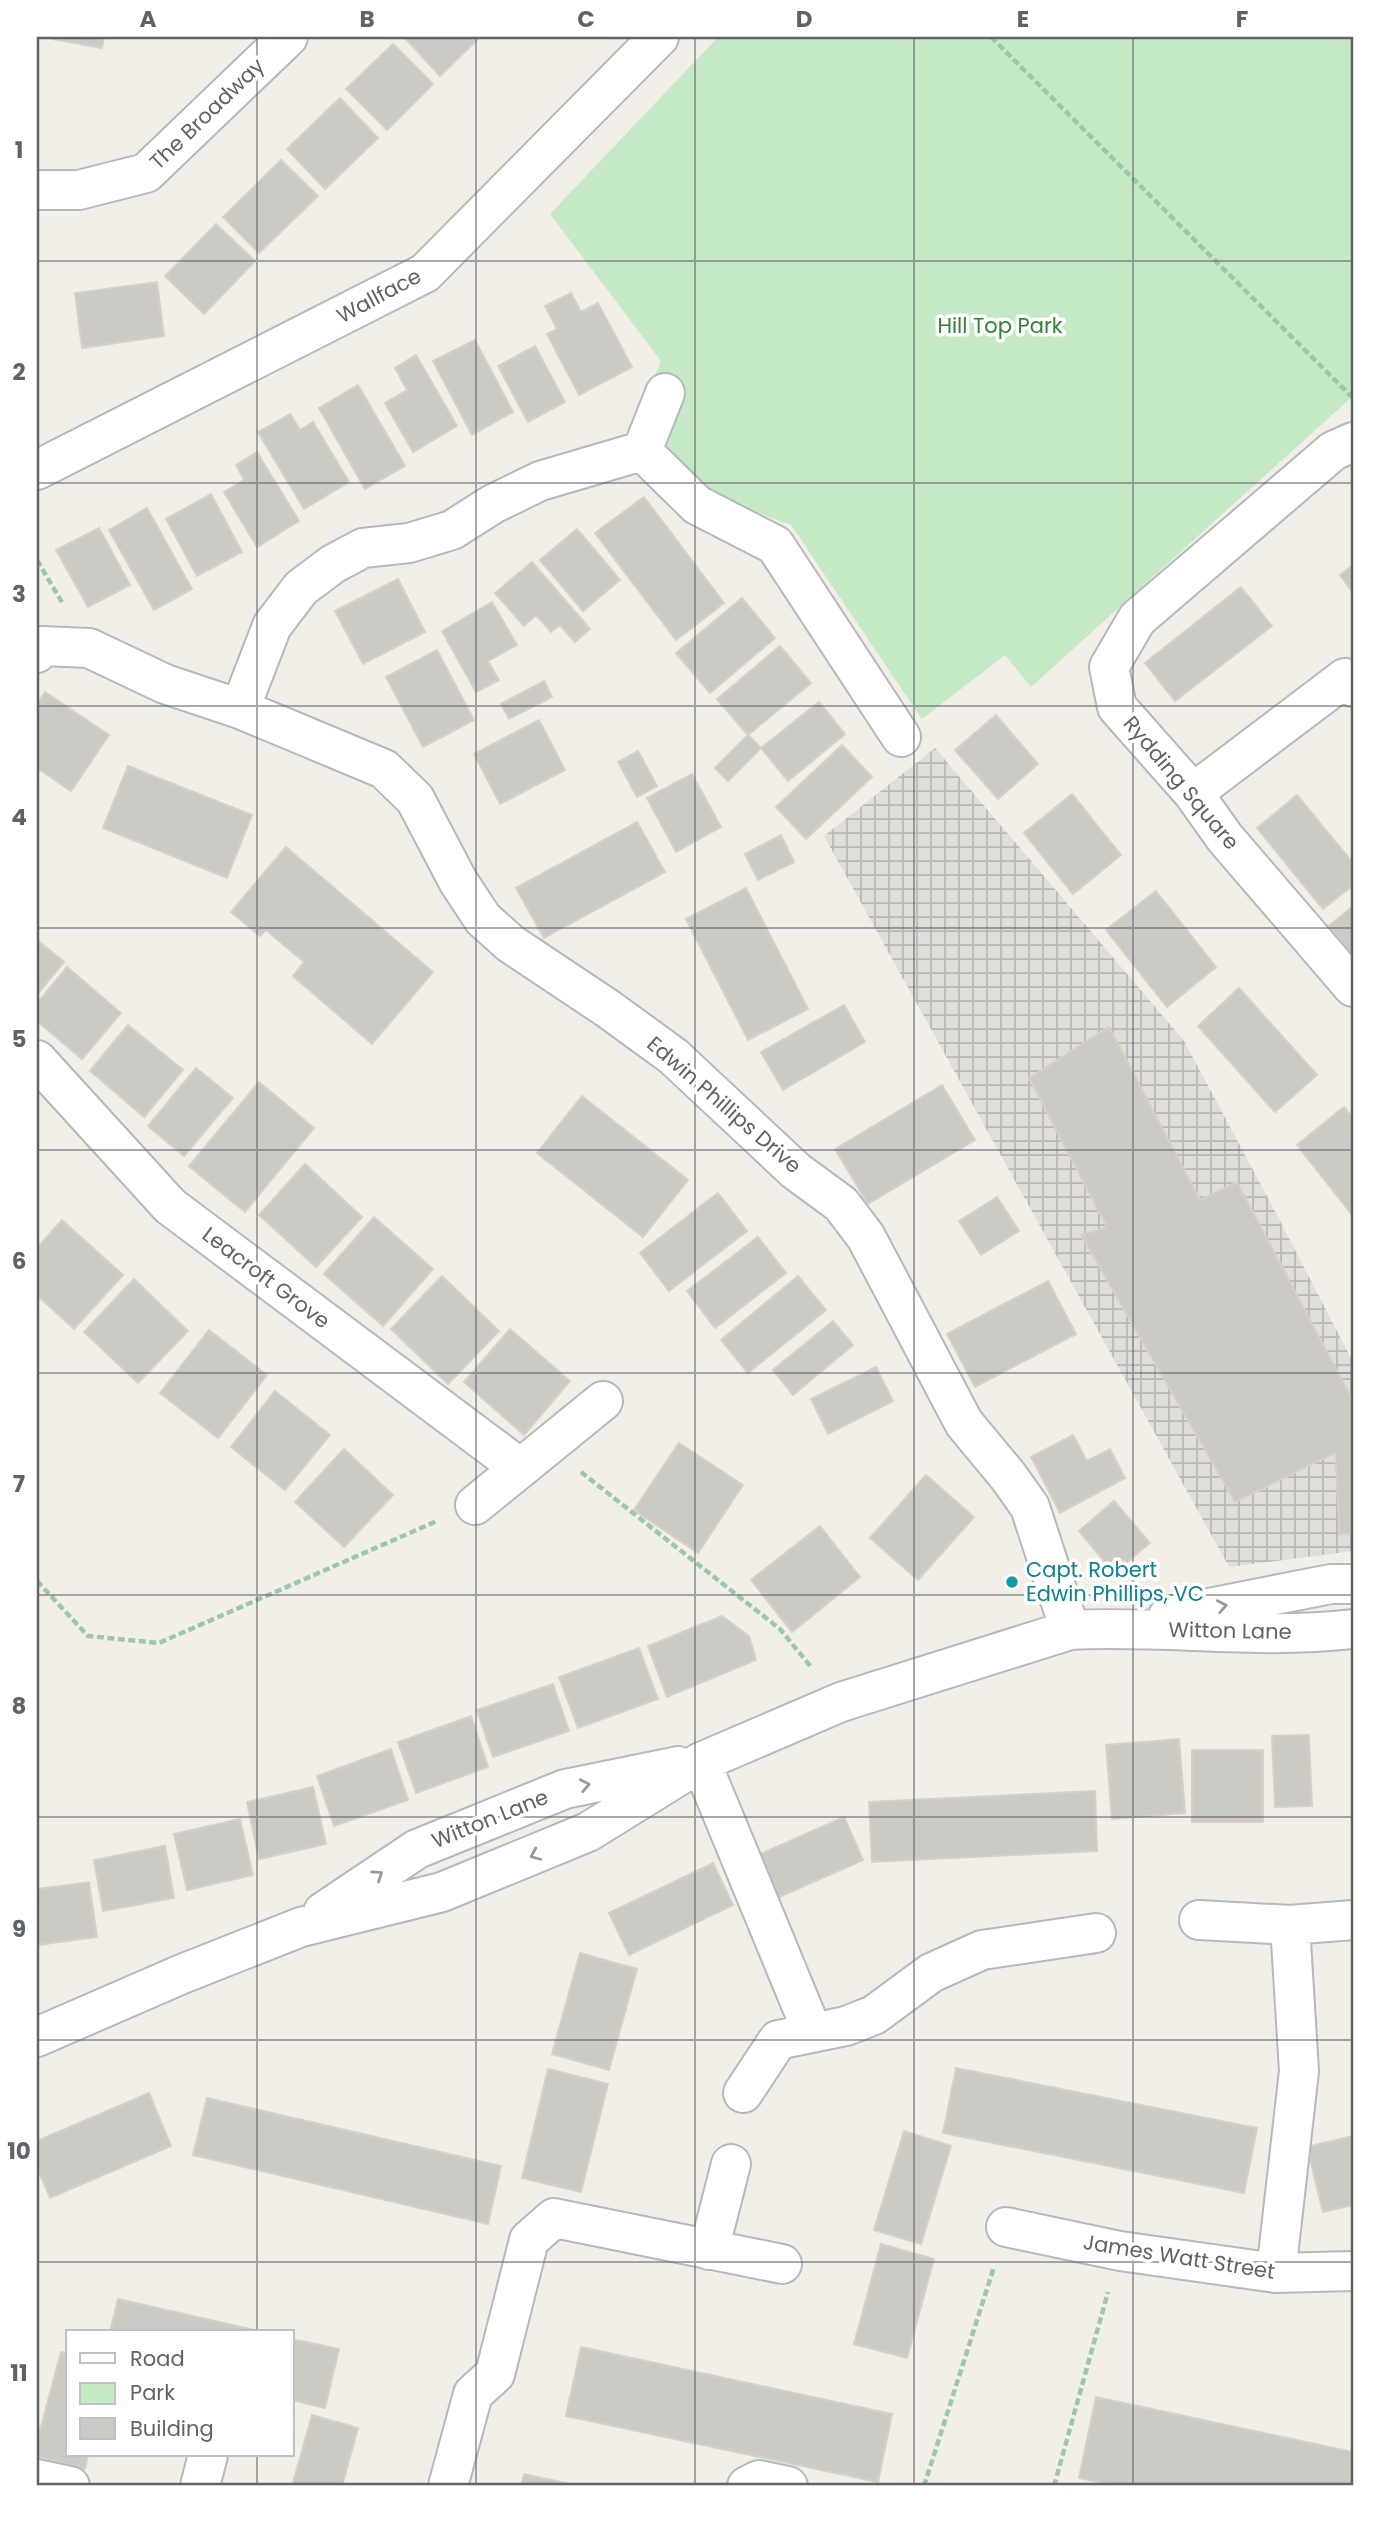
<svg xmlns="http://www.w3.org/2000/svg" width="1390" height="2523" font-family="Poppins,sans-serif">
<defs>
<pattern id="industrial-grid" width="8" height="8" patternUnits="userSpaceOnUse" patternTransform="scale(1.75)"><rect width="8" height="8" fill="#e0deda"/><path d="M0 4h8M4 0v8" fill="none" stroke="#b9b8b5"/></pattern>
</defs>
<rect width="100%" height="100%" fill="#f1efe8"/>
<path fill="url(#industrial-grid)" d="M935,748L1184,1041L1268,1198L1353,1362V1551L1229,1567L824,836Z"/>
<path fill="#c5e8c5" d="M718,37H1353V396L1031,687L1005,655L922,719L791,525L710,496L637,420L661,361L550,214Z"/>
<path fill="#cccac5" stroke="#d6d1c6" stroke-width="2" d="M52,37H104L102,48L52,39Z
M404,37H480L440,76Z
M393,44L433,84L387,130L346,89Z
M340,98L378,138L325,189L287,149Z
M281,160L318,196L259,253L223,217Z
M216,224L255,261L204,314L165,276Z
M157,282L164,336L82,348L75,293Z
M571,293L581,312L598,303L632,367L579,395L547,334L557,329L545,306Z
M475,340L513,412L472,435L433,361Z
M535,346L565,402L528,422L498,366Z
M416,355L457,426L413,452L385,403L407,390L395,368Z
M358,385L405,466L365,489L319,408Z
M290,414L300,430L313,422L349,482L304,509L258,432Z
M257,452L299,521L257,547L224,492L244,480L236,465Z
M211,494L242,552L197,576L166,519Z
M644,497L724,603L676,640L595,533Z
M147,508L192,589L154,610L109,530Z
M99,528L130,585L88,607L56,550Z
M577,529L620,580L583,611L540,560Z
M532,562L590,629L575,642L560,625L551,632L536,615L524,626L495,593Z
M1353,565V593L1340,575Z
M398,579L425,632L363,664L335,611Z
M1241,587L1272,626L1175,701L1145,663Z
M742,598L775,638L710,693L676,653Z
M492,602L517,645L488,661L499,680L476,692L442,631Z
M780,646L811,683L748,735L717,699Z
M437,650L474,720L423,747L386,677Z
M544,681L552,697L509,719L501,704Z
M45,692L109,735L71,791L37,768V705Z
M819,702L845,734L788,781L761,748Z
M996,715L1038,764L998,799L955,750Z
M539,720L565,770L500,804L474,754Z
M748,735L761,748L728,781L715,768Z
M842,745L872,777L806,839L776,807Z
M638,751L657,786L637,797L618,762Z
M128,766L252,815L227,878L103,828Z
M692,774L721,827L676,852L647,798Z
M1072,794L1121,855L1073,894L1024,833Z
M1297,795L1353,863V885L1323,909L1257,828Z
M637,822L665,872L544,938L516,888Z
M781,835L794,862L758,880L745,854Z
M286,847L433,972L372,1044L293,976L304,962L266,930L260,936L231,912Z
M746,888L808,1009L748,1040L686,919Z
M1156,891L1216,967L1167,1007L1106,930Z
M1353,906V955L1329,926Z
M37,940L64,962L37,995Z
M67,967L121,1013L82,1059L37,1021V1003Z
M1239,988L1317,1075L1275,1112L1198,1026Z
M844,1005L865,1042L783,1090L761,1052Z
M128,1025L183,1070L144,1117L90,1071Z
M1109,1027L1200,1200L1237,1182L1353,1401V1534H1340L1335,1453L1235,1502L1081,1235L1107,1227L1029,1078Z
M196,1068L233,1098L184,1156L148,1126Z
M259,1082L314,1128L245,1212L189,1166Z
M942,1085L975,1140L868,1204L835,1149Z
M582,1096L688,1180L643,1237L537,1153Z
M1344,1107L1353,1118V1216L1297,1145Z
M305,1164L362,1217L316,1267L259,1215Z
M718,1193L747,1231L669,1291L640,1253Z
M997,1197L1019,1231L981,1255L959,1221Z
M374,1217L433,1269L383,1326L324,1274Z
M62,1220L123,1275L74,1329L37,1295V1248Z
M758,1237L786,1273L715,1328L687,1291Z
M442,1276L499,1331L448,1384L391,1329Z
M798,1276L826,1310L748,1373L721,1340Z
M134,1279L188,1331L138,1383L84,1332Z
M1048,1281L1076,1334L975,1387L947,1334Z
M833,1321L853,1345L793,1395L773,1370Z
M510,1329L570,1381L524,1435L464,1382Z
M209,1330L267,1375L218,1438L160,1393Z
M876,1367L893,1401L828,1434L811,1399Z
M275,1391L330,1435L285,1490L231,1447Z
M1073,1435L1087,1461L1110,1449L1125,1478L1060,1513L1031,1457Z
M679,1443L743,1485L698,1553L634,1510Z
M344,1449L393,1495L344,1547L295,1502Z
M926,1475L974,1517L918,1580L870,1538Z
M1114,1501L1150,1543L1114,1573L1079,1531Z
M820,1526L860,1577L792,1632L751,1580Z
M722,1616L749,1636L756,1660L667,1697L648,1646Z
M639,1648L658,1699L578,1728L559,1677Z
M553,1684L569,1731L493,1757L477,1710Z
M471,1716L488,1767L416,1793L398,1742Z
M1309,1735L1312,1806L1275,1807L1272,1736Z
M1179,1739L1185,1813L1112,1819L1106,1745Z
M391,1749L408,1800L334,1826L317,1776Z
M1192,1750H1263V1822H1192Z
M313,1787L326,1844L259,1859L247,1802Z
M1095,1791L1097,1851L872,1862L869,1802Z
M844,1817L863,1860L775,1899L756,1856Z
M240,1819L253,1875L187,1890L174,1834Z
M165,1846L174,1898L103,1911L94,1860Z
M713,1863L733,1905L629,1955L609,1913Z
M89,1882L97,1937L37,1945V1889Z
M580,1953L637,1969L609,2070L552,2054Z
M956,2068L1257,2128L1244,2193L943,2133Z
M548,2069L608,2084L581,2192L522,2178Z
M149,2093L171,2146L50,2198L37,2167V2141Z
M207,2098L501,2166L488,2224L193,2155Z
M904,2131L951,2146L921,2244L874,2230Z
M1353,2136V2205L1323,2212L1307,2147Z
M881,2244L934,2259L907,2358L854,2344Z
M118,2299L264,2332H110Z
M292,2339L339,2349L325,2408L292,2400Z
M581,2347L892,2414L878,2482L566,2416Z
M61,2352L68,2354V2455H88L85,2469L37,2456V2442Z
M1096,2397L1353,2452V2486H1119L1079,2478Z
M312,2415L358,2428L342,2486H292Z
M524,2474L579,2486H521Z"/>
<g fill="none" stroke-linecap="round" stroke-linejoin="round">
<defs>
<path id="minor" d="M37,190H79L146,173L288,37
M1353,442L1333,451L1137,619L1109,667L1117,707L1193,793L1225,838L1353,987
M642,451L697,505L775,545L901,737
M37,470L425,273L659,37
M37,653L42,646L89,648L165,684L240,709L384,769L415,799L458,881L483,919L511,944L607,1008L673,1056L796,1171L841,1204L866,1237L964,1423L1008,1476L1030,1507L1070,1630
M240,709L272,626L301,588L333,564L363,548L409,543L452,530L493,504L540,481L642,451L665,393
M1193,793L1345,678L1353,687
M37,1060L170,1206L520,1468
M475,1505L603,1401
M1168,1616L1331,1584H1353
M701,1762L812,2031
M323,1912L417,1849L474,1826L565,1789L678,1766
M1199,1920L1290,1925
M37,2037L182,1974L301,1927L442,1892L588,1832L701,1762L841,1702L1070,1630C1165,1625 1259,1640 1353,1629
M743,2093L778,2040L846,2026L874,2015L931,1973L982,1950L1096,1933
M1006,2227L1120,2251L1276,2273L1353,2271
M709,2250L731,2164
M1276,2273L1299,2071L1290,1925L1353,1920
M37,2479L70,2486
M200,2486L208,2455
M448,2486L473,2394L495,2374L529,2240L554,2218L782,2264
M747,2486L759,2480L788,2486"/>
</defs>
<use href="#minor" stroke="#b5b8bc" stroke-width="42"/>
<path stroke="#9cc7a9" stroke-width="4.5" stroke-dasharray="7 3.5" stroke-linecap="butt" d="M991,37L1352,397
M37,560L63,604
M581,1472L780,1629L811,1667
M37,1581L88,1636L159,1643L437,1521
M924,2486L994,2267
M1054,2486L1108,2292"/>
<use href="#minor" stroke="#fff" stroke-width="38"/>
</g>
<defs><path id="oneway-chevron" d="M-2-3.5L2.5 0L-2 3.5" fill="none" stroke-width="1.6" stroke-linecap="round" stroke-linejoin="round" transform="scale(1.75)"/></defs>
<g stroke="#979a9d">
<use href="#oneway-chevron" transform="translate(1222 1606) rotate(-11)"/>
<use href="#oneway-chevron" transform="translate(585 1785) rotate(-11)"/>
<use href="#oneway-chevron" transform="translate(535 1855) rotate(157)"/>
<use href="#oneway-chevron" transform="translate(378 1875) rotate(-34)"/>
</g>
<path fill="none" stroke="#5f6368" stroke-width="2" stroke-opacity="0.55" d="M257,37V2332M476,37V2486M695,37V2486M914,37V2486M1133,37V2486M37,261H1353M37,483H1353M37,706H1353M37,928H1353M37,1150H1353M37,1373H1353M37,1595H1353M37,1817H1353M37,2040H1353M37,2262H1353M257,2455V2486"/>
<circle fill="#0f9aa8" stroke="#fff" stroke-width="2.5" cx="1012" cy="1582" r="7"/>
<g text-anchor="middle" stroke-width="7" stroke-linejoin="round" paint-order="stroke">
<g font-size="21" fill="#5f6368" stroke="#fff">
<text transform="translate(207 114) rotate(-44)" y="7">The Broadway</text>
<text transform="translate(379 296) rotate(-28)" y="7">Wallface</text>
<text transform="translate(1181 783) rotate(50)" y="7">Rydding Square</text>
<text transform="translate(724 1105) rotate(41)" y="7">Edwin Phillips Drive</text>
<text transform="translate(266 1278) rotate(37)" y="7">Leacroft Grove</text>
<text transform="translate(1230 1631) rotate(1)" y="7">Witton Lane</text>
<text transform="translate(490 1819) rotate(-22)" y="7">Witton Lane</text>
<text transform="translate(1179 2257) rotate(9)" y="7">James Watt Street</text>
</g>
<g font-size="21" fill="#348238" stroke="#fff">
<text x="1000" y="333">Hill Top Park</text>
</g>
<g font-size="21" fill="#0d838f" stroke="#fff" text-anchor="start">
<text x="1026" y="1577">Capt. Robert<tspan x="1026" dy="24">Edwin Phillips, VC</tspan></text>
</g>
</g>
<rect width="1390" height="2523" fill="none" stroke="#ffffff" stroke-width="77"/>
<rect x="66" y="2330" width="228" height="126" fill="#ffffff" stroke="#bfc1c3" stroke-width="2"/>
<rect x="80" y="2353" width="35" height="10" fill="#ffffff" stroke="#bfc1c3" stroke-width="2"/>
<text x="130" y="2366" font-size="21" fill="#5f6368">Road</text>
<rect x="80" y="2383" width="35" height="21" fill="#c5e8c5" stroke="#bfc1c3" stroke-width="2"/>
<text x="130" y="2400" font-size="21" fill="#5f6368">Park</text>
<rect x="80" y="2418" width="35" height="21" fill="#cccac5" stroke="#bfc1c3" stroke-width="2"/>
<text x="130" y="2436" font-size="21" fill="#5f6368">Building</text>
<rect x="38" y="38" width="1314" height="2446" fill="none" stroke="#5f6368" stroke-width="2.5"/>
<g font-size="23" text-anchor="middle" font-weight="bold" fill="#5f6368">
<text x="148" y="27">A</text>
<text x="367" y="27">B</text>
<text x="586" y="27">C</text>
<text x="804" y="27">D</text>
<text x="1023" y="27">E</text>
<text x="1242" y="27">F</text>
<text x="19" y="158">1</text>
<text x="19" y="380">2</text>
<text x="19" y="602">3</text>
<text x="19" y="825">4</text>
<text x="19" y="1047">5</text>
<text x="19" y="1269">6</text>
<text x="19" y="1492">7</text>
<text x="19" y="1714">8</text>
<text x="19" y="1937">9</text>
<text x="19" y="2159">10</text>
<text x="19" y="2381">11</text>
</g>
</svg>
